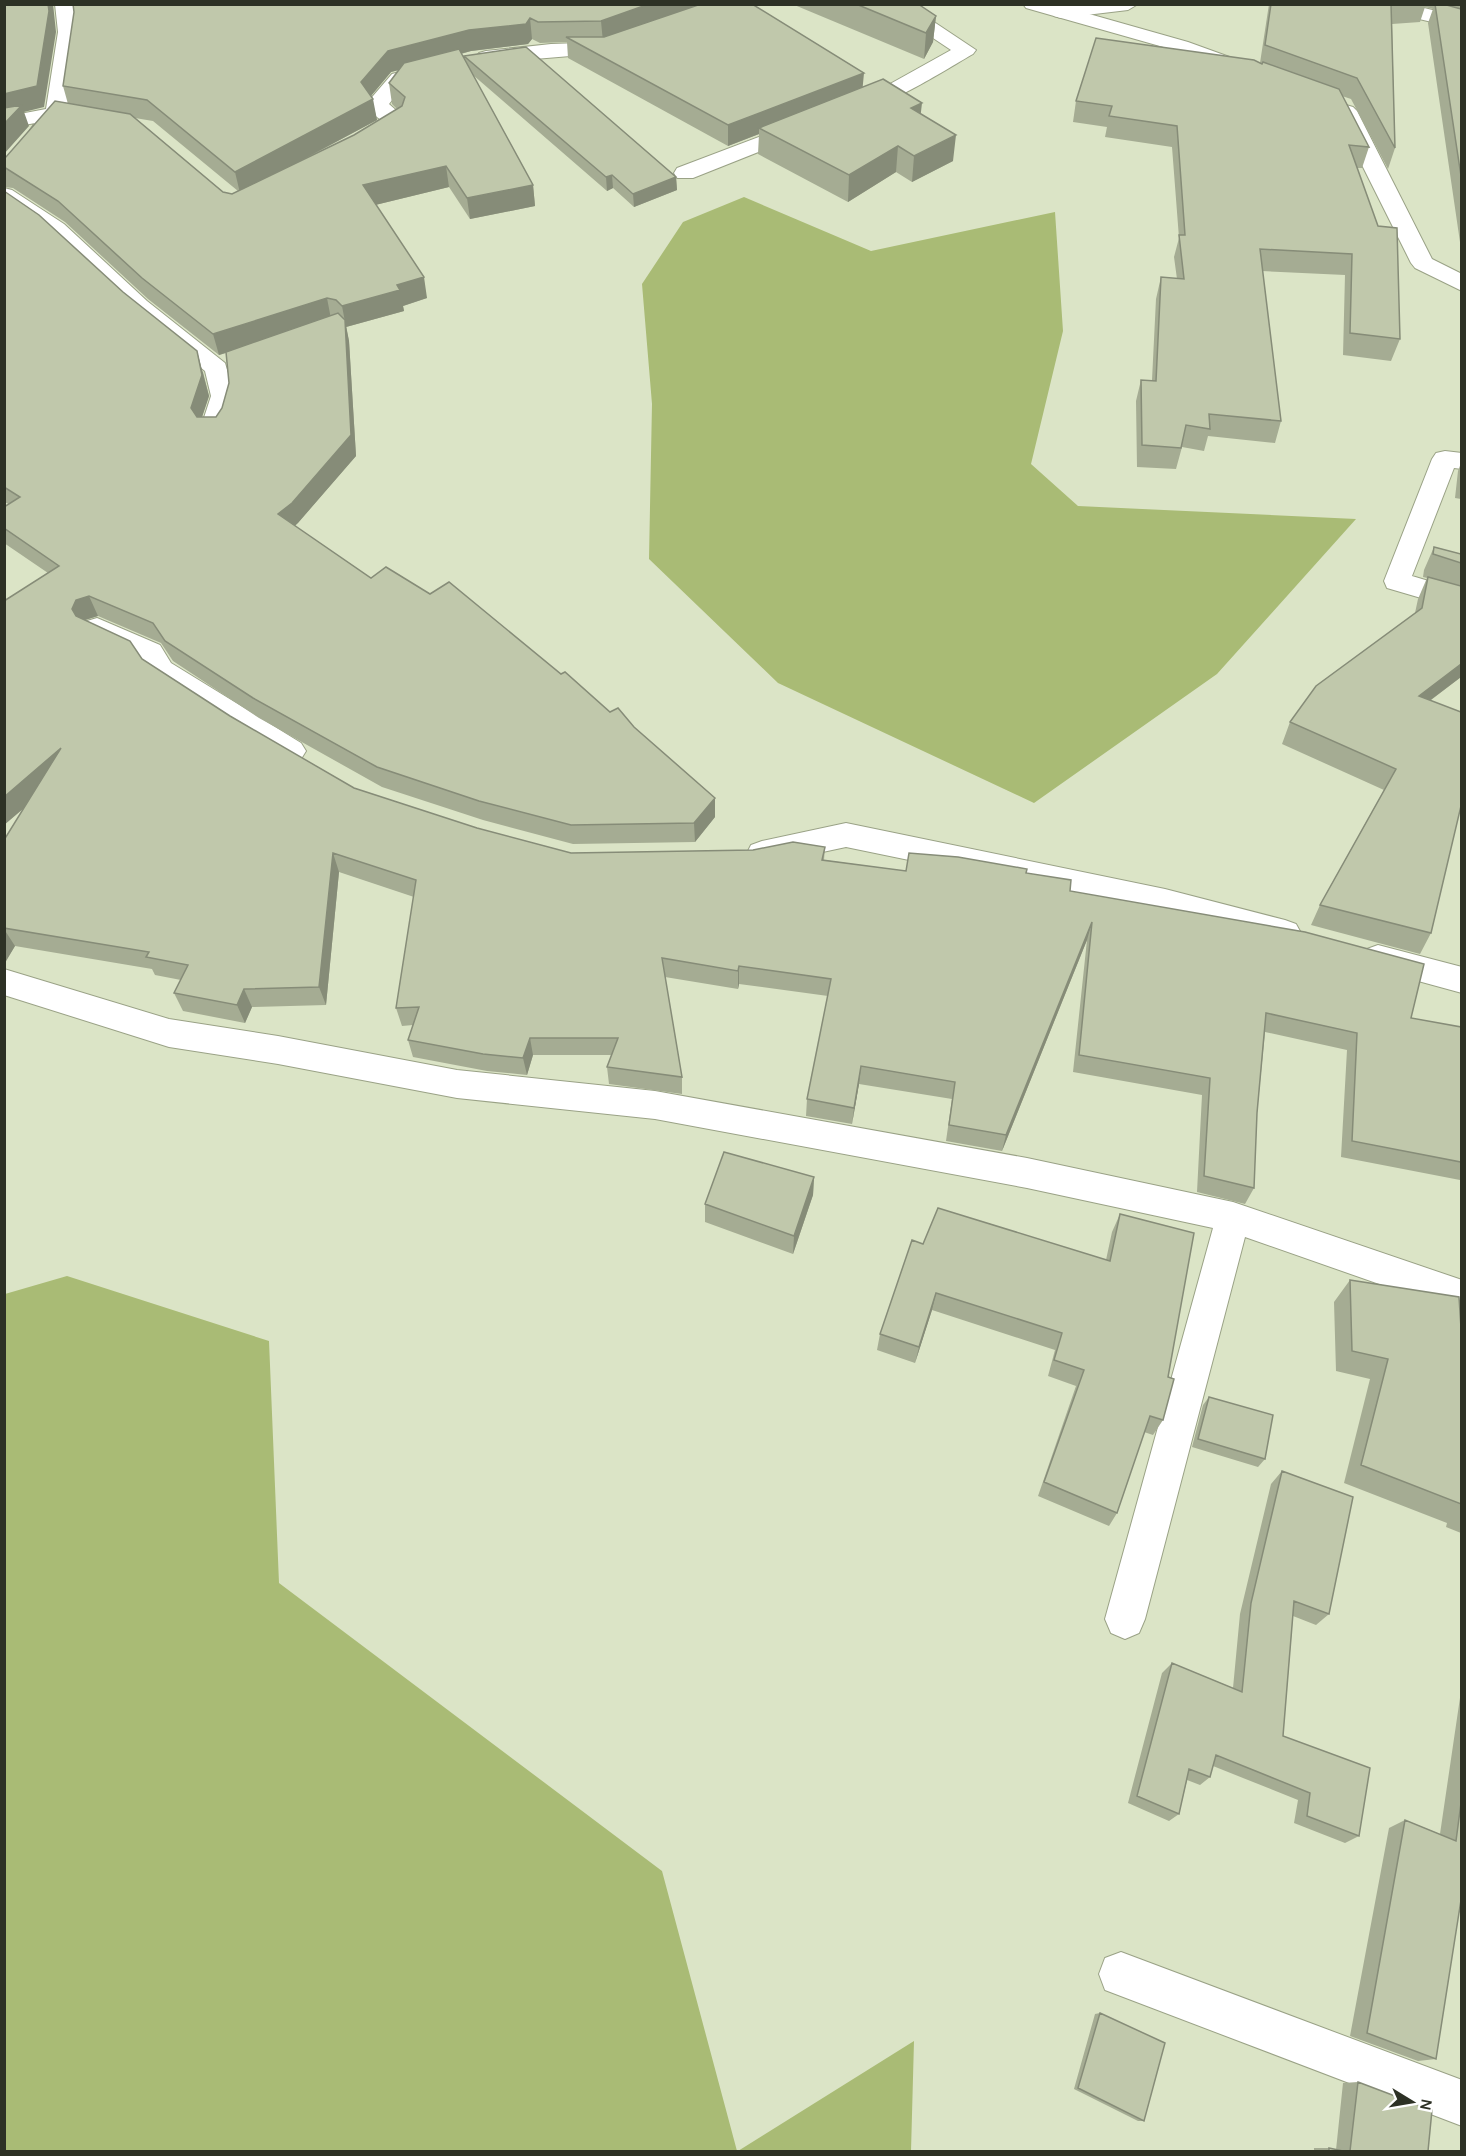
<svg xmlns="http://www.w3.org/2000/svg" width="1466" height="2156" font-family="Karla,sans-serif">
<rect width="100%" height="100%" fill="#dbe4c6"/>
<path fill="#a9bb75" d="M744,197L871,251L1055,212L1063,331L1031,464L1078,506L1356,519L1217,674L1034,803L778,683L649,559L652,404L642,284L683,222Z
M67,1276L269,1341L279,1583L662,1871L737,2151H5V1294Z
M914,2041L911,2151H738Z"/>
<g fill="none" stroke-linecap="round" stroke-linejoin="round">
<defs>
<path id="minor" d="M55,4H75L78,32L67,108L96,113L99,118L96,123L88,124L61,120C52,130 48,138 33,135L30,130L35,123L4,129V117L46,109L58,32Z
M882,4H907L976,50L973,54C948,68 875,116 850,109L846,105L850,101L881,89L951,50Z
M1061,6L1188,42L1246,63L1249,67L1246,71H1232L1174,50L1054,16L1051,12L1054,8Z
M611,42L618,44L621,48L618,52L486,63L479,61L476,57L479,53L486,51L551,44Z
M427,65L434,67L437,71L434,75L406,82L389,104L407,120L404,125L375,143H359L356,138L381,120L373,114L367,103L392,74Z
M1346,105L1353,107L1357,111L1432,259L1462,274V291L1415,268L1411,263L1335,111L1339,107Z
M801,121L809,122L812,127L809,132L693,178H677L674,173L677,168Z
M4,188L12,190L64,224L147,301L225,363L235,396L222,436L213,438L204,436L200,430L211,396L205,371L131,311L48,234L4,205Z
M1445,451L1462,453V469L1454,468L1412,576L1462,591V610L1387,588L1384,581L1432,459L1436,453Z
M97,618L160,645L171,663L301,743L306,751L301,759L291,762L281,759L151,677L140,659L87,635L83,628L87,621Z
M846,823L1165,889L1285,920L1296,924L1301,933L1296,942L1285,946L1165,913L846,847L762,865L751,861L747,853L751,845L762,841Z
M1378,945L1462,967V993L1367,967L1362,958L1367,949Z
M4,969L169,1019L278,1036L457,1070L655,1091L1027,1158L1233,1202L1462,1280V1313L1245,1237L1145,1619L1139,1633L1125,1639L1111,1633L1105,1619L1213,1228L1027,1188L655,1119L457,1098L278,1064L169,1047L4,995Z
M1121,1952L1462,2080V2126L1105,1990L1099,1974L1105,1958Z"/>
<path id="tertiary" d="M1023,4H1138L1128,10L1061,18L1026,8Z
M1369,4H1407L1462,17V29L1372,8Z"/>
</defs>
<use href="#minor" stroke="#9aa286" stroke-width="2"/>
<use href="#tertiary" stroke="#9aa286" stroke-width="2"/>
<use href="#minor" fill="#fff" fill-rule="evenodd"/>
<use href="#tertiary" fill="#fff" fill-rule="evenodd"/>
</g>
<path fill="#a5ac93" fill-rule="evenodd" d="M792,4H918L936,16L933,42L924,59Z
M1269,4H1461V249L1428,23L1433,9L1425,7L1420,22L1392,24L1395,148L1388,169L1351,99L1342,96L1369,147L1362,168H1357L1400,339L1391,361L1343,355L1345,275L1262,271L1281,421L1275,443L1208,436L1204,451L1182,447L1176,469L1137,467L1136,401L1141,380H1152L1156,299L1161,277L1177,279L1174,257L1179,238L1172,147L1105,137L1107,127L1073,122L1076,101L1260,63Z
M755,7L863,87L921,114L953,161L912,182L896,172L848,202L758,154L759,134L728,146L568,58L567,42L540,43L532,39L528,44L471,51L461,54L465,61L464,56L676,177L677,190L634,207L613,188L607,191L473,75L533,185L535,206L470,219L449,187L375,205L427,298L403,306L404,311L346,327L349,341L356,456L295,526L371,578L561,674L610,712L634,727L715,798V817L695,842L573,844L483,820L382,787L259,718L173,661L161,643L98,616L85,620L142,659L230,716L354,788L477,828L571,853L753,850L825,847L824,860L906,871L1026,873L1070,891L1411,1018L1461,1027V1178L1460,1180L1341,1157L1347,1050L1265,1032L1257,1113L1254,1188L1245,1204L1197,1192L1202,1095L1073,1072L1087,940L1002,1151L946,1141L952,1099L859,1084L852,1124L806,1116L807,1099L828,996L739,984L738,989L665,977L682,1077V1094L609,1084L607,1067L612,1055H533L527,1075L487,1071L413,1057L408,1040L413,1025L402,1026L396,1008L414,897L339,872L326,1005L252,1007L245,1023L183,1011L174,993L181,980L155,975L152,969L15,946L4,963V840L24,808L4,825V601L48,573L4,543V507L9,504L4,502V191L203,372L209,396L202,417H216L222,408L229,383L226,353L219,355L148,299L65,222L13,188L4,187V158L6,157L68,104L63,86L74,12ZM399,70L389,83L392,104L397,109L354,135L301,161L377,120L371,96L391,72ZM135,118L153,121L238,191L232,194L223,192Z
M1461,463V499L1455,498L1458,471Z
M1434,547L1461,554V677L1431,700V933L1420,954L1311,925L1320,905L1384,790L1282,744L1290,722L1415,613L1418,599L1427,578L1423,577L1424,570Z
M814,1177L813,1195L793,1254L705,1222V1204Z
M1120,1214L1168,1377L1163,1420L1153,1435L1144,1432L1117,1513L1109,1526L1038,1496L1076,1386L1048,1376L1055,1350L932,1310L915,1363L877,1350L880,1334L923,1244L1106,1260L1112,1232Z
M1350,1280L1461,1328V1533L1446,1527L1447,1523L1344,1483L1370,1379L1336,1371L1334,1302Z
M1209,1397L1265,1459L1258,1467L1192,1447L1203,1405Z
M1282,1471L1329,1614L1316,1625L1293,1616L1283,1736L1359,1836L1345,1843L1294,1823L1298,1800L1213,1766L1210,1777L1200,1785L1187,1780L1179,1814L1169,1821L1128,1803L1162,1673L1172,1663L1233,1688L1240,1614L1271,1484Z
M1461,1691V1914L1459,1912L1436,2059L1418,2061L1350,2036L1389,1828L1405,1820L1440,1834Z
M1100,2013L1144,2121H1138L1074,2089L1095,2014Z
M1358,2082L1428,2151H1314V2148H1329L1336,2150L1343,2083Z"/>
<path fill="#868c78" d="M48,4H53L56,32L44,107L24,112L29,126L4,154V94Z
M649,4H709L603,42L601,21Z
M936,16L933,42L924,59L926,33Z
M530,18L532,39L528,44L471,51L391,72L365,103L361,82L388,51L469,30Z
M864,73L862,94L759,128V134L728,146V125Z
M373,99L377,120L240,193L235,172Z
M922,103L919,129L911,108Z
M956,135L953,161L912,182L914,156Z
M898,146L896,172L848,202L849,175Z
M446,166L449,187L367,207L363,185Z
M612,175L613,188L607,191L606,177Z
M676,177L677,190L634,207L633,194Z
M533,185L535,206L470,219L467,198Z
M424,277L427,298L403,306L404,311L346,327L342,306L397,285Z
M327,298L331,319L219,355L213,334Z
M345,320L349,341L356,456L298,523L284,535L278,514Z
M197,351L209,396L198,429L191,408Z
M89,596L98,616L85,620L81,629L72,609L76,600Z
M1461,664V677L1408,717L1419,696Z
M61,748L71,768L4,825V797Z
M715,798V817L695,842L694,823Z
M333,853L339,872L326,1005L319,987Z
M1092,922L1087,940L1002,1151L1006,1135Z
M4,929L15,946L5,963L4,962Z
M739,966V984L738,989V971Z
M244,989L252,1007L245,1023L237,1005Z
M530,1038L533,1055L527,1075L523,1058Z
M861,1066L859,1084L852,1124L854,1108Z
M814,1177L813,1195L793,1254L794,1236Z
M936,1293L932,1310L915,1363L919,1347Z"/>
<path fill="#c0c8ab" stroke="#868c78" stroke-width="1.5" d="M4,4H48L49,11L37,86L4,94Z
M73,4H649L601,21L538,22L530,18L526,24L469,30L388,51L361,82L373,99L235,172L147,100L63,86L74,12Z
M701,4H752L864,73L728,125L566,37H604Z
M856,4H918L936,16L926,33Z
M1271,4H1391L1395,148L1357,78L1265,45Z
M1435,4H1443L1461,9V176Z
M1096,38L1254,60L1262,64L1263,62L1339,89L1369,147L1349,145L1378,226L1397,228L1400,339L1350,333L1352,254L1260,249L1281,421L1209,414L1210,429L1186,425L1181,448L1142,445L1141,380L1156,381L1161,277L1184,279L1179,235H1185L1177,126L1109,116L1112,106L1076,101Z
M526,47L676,177L633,194L612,175L606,177L464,56Z
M459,49L533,185L467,198L446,166L363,185L424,277L397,285L400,290L342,306L336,300L327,298L213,334L142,278L58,201L4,167V158L6,157L55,101L130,114L223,192L232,194L354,135L402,106L405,97L389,83L404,63Z
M883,79L922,103L911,108L956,135L914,156L898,146L849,175L759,128Z
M22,105L4,124V108Z
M4,191L39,215L123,292L197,351L202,375L191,408L197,417H216L222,408L229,383L226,352L338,313L345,320L351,435L292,503L278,514L371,578L386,567L430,594L449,582L561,674L565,672L610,712L618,708L634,727L715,798L694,823L571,825L479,801L377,767L253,698L165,641L153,623L89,596L76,600L72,609L76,616L130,641L142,659L230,716L354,788L477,828L571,853L753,850L793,842L825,847L822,860L906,871L909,853L958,857L1027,869L1026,873L1071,880L1070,891L1305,932L1424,964L1411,1018L1461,1027V1162L1352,1141L1357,1033L1266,1013L1257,1113L1254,1188L1204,1176L1210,1078L1079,1055L1092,922L1006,1135L949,1125L955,1082L861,1066L854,1108L807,1099L831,979L739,966L738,971L662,958L682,1077L607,1067L618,1038H530L523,1058L483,1054L408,1040L419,1007L396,1008L416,880L333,853L319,987L244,989L237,1005L174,993L188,965L146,957L149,952L4,928V840L61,748L4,797V601L59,566L4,528V507L20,497L4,487Z
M1434,547L1461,554V563L1433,554Z
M1428,577L1461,586V664L1419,696L1461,712V806L1431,933L1320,905L1396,769L1290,722L1316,686L1422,608Z
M724,1152L814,1177L794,1236L705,1204Z
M938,1208L1110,1261L1120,1214L1194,1233L1168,1377L1174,1379L1163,1420L1150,1416L1117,1513L1044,1482L1084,1370L1054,1360L1062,1333L936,1293L919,1347L880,1334L912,1240L923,1244Z
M1350,1280L1459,1297L1461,1328V1504L1361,1465L1388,1359L1352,1351Z
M1209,1397L1273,1415L1265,1459L1198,1439Z
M1282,1471L1353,1497L1329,1614L1294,1601L1283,1736L1370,1768L1359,1836L1307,1816L1310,1793L1216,1755L1210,1777L1189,1769L1179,1814L1137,1796L1172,1663L1242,1692L1251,1603Z
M1461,1803V1900L1436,2059L1367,2033L1405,1820L1456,1841Z
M1100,2013L1165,2043L1144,2121L1078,2088Z
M1358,2082L1432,2110L1428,2151H1350Z
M1329,2148L1343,2151H1329Z"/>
<rect width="1466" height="2156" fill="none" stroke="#2d3125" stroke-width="12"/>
<g transform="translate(1412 2102) rotate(101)" stroke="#ffffff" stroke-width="4.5" paint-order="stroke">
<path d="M0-4.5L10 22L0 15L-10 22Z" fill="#2d3125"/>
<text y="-9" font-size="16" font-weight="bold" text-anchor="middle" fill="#2d3125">N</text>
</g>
</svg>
